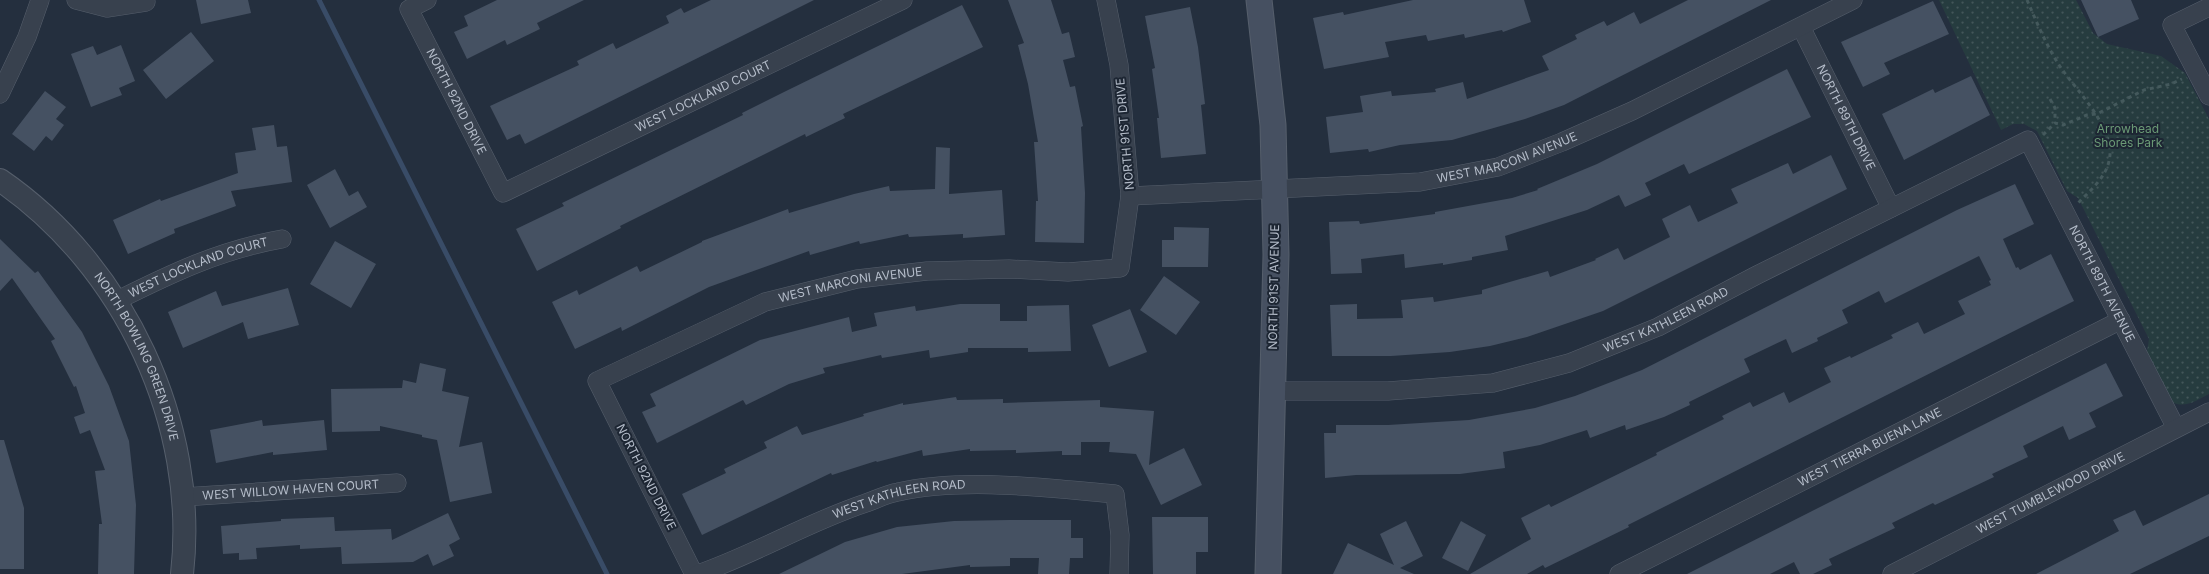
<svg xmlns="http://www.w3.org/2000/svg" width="2209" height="574" font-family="Inter,sans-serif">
<defs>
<pattern id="park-dots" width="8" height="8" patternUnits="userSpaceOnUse" patternTransform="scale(1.25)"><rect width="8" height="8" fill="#263c3f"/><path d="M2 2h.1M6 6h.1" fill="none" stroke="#435659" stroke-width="1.8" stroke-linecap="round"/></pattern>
</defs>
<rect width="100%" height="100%" fill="#242f3e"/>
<path fill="url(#park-dots)" d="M1939,0H2076L2093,33L2107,44L2161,56L2185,73L2209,119V394C2197,400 2185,409 2172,402L2147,352L2149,339L2078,198L2067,191L2037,131L2024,124H2013L2001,130Z"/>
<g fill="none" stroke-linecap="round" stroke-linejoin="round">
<path stroke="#394c67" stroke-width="5" d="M319,0L607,574"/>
</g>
<path fill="#455162" d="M196,0H248L251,13L201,24Z
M497,0H584L537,23L540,29L507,45L505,40L467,59L454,32L468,26L464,16Z
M711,0H814L525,144L520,134L507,140L490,106L579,65L577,61L613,43L616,49L669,23L666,16L681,8L684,13Z
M1008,0H1051L1062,34L1069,32L1075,57L1063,60L1070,87L1075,86L1083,126L1081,127L1085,193L1084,243L1035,242L1036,201H1038L1034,142H1038L1028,84L1018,45L1024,43Z
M1413,0H1524L1531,22L1503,32L1502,30L1465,38L1464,34L1428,41L1426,35L1385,42L1389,57L1324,69L1313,18L1343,12L1344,15Z
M1688,0H1771L1564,105L1525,119L1452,140L1400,145L1369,152L1368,149L1330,153L1326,117L1363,112L1360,96L1391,91L1392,96L1436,92L1435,89L1463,82L1467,99L1549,70L1542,56L1577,39L1575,35L1604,21L1607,26L1634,12L1640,24Z
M2081,0H2131L2139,19L2098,37Z
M1933,1L1949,34L1884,63L1890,74L1863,87L1841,42Z
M962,5L983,47L843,114L845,118L806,137L805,134L620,226L621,228L537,271L516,229L564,206L562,203L743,115L742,113L784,92Z
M1190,7L1198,47L1205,104L1201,105L1206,154L1161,158L1157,118H1159L1152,69L1155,68L1145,16Z
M191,32L214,61L166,99L143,70Z
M121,45L135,81L119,88L122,95L91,107L71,54L93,46L97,55Z
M1787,69L1811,117L1689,174L1684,164L1645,183L1651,195L1625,207L1619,195L1587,210L1505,236L1508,250L1472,257V260L1443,265V263L1405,268L1404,254L1361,259L1362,273L1331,274L1329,222L1359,221L1360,224L1399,219L1435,214V212L1512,198L1538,190L1537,189L1597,164Z
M1971,76L1990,115L1904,160L1882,114L1933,89L1935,93Z
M45,91L66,107L56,119L64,125L52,141L46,136L34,151L12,134Z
M274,125L277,147L287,146L292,182L231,191L236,206L174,229L175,233L128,254L113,220L160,199L161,201L238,173L235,153L256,150L252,128Z
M936,147L950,148L949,194L1002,190L1005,235L963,238V234L909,237L908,234L860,244L859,241L810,255L809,251L709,287L622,331L621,327L575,349L552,302L577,290L579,295L637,266L640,272L702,242V241L788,209L789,213L854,194L889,186L890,191L935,189Z
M1831,155L1847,189L1603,311L1527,337L1490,346L1450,352L1391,356H1332L1330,305L1357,304V319L1403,318L1401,300L1433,297L1434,302L1482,294V290L1548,271L1550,277L1596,260L1595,259L1618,248L1624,260L1670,237L1662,219L1690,205L1698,222L1738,203L1731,189L1788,163L1793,174Z
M335,169L349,196L358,191L367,207L330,228L307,185Z
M2015,184L2034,224L2003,239L2016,268L2018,267L2020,270L2051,254L2074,301L1628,525L1629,527L1545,568L1543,565L1527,574H1470L1531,539L1521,518L1549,504L1551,507L1657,455L1656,453L1724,419L1722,416L1750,402L1753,407L1784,392L1789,403L1831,382L1824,368L1850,356L1851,358L1893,338L1891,335L1918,322L1924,334L1965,314L1958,301L1991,285L1989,281L1991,280L1979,256L1885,303L1879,291L1842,310L1848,323L1817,338L1818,341L1792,353L1786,339L1744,359L1750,372L1689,402L1690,405L1664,417L1626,430L1625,425L1590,438L1587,430L1540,445L1503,452L1505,468L1460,474L1356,475L1325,478L1324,433H1336V425H1388L1469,420L1535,408L1575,396L1642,370L1957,210Z
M1174,227L1209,228L1208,267H1162V240H1174Z
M0,239L35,273L38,271L82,332L109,386L129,441L136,505L134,574H98L99,524H102L95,471L105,470L90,430L80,434L74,417L85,413L76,386L74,387L51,341L55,339L12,278L0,291Z
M335,241L376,264L351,308L310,284Z
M1164,276L1200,302L1176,335L1140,310Z
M288,288L299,325L248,339L243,322L183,348L168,312L216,291L222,306Z
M960,304H1000V321H1027V306L1069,305L1071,351L1028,352V348H968V352L930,358L929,350L882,358L881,355L823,368L825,373L789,384L746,405L743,400L657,443L642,412L656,406L650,394L760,340L849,317L852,332L877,326L874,313L915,306L916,311Z
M1130,309L1147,352L1109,367L1092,325Z
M420,363L446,369L442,391L469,397L459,447L482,442L492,493L450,502L437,440L422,437V435L380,426V431L332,432L331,389L402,388L403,380L416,383Z
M2106,363L2123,396L2089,413L2096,427L2069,440L2063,426L2023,446L2028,457L1992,474L1994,477L1935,505L1933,503L1892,523L1895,528L1829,559L1832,565L1813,574H1800L1794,562L1770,574H1687Z
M956,397L957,400L1003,399V403L1100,400V407L1154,411L1149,465L1184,448L1202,485L1161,505L1136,454L1109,452L1110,442H1081V455H1062V451L1016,453V450L970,451V449L923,456L922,450L877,462L876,461L832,475L831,473L702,535L682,494L726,473L724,469L767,448L764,442L797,426L802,435L864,416L863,414L903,403V405Z
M262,420L263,426L324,420L327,450L273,455V452L216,463L210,430Z
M0,440H4L24,508V569H0Z
M2209,494V536L2130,574H2036L2119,531L2113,520L2135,510L2143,526Z
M448,513L460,539L449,545L454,556L433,566L428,554L413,562L342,564L341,547L300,549V545L256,548L257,559L239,560V553L223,554L221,526L281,521V519L334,517L335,531L391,529L392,540Z
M1152,517H1208V552H1196V574H1153Z
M1009,520H1071V538H1083V558H1070L1069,574H1038L1039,558H1010V566L970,567V565L902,574H779L845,542L897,527L954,521Z
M1406,521L1423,556L1400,568L1414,574H1333L1348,543L1394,565L1380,534Z
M1461,521L1486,535L1468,571L1442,558Z"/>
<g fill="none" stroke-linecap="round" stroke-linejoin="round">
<defs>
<g id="minor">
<path d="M76,0L107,8L146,2"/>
<path id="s1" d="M427,0L409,9L503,193L903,0"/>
<path d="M2209,7L2172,25L2209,96"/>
<path id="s2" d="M1801,27L1891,208"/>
<path d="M0,94L27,37L40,0"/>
<path id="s3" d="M1130,196L1420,182L1498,167L1562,142L1632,111L1853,0"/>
<path id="s4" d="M116,301C172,273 220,250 282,239"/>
<path id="s5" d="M1273,391H1388L1493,383L1569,363L1658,327L1757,275L2028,140L2176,428"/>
<path id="s6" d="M183,497L397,483"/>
<path id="s7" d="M694,574L597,381L765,302L857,279L927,271L1009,269L1068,272L1120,268L1130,196L1119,65L1106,0"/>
<path id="s8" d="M698,574C756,554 808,522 866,503C877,499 887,494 898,492C965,477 1047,488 1115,494L1120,535L1119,574"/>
<path id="s9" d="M1619,574L2121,320"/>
<path id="s10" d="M1892,574L2209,412"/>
</g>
<g id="tertiary">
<path id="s11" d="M0,180C124,265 199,424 182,574"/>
</g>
<path id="secondary" d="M1259,0L1273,125L1276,255L1268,574"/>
</defs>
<use href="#minor" stroke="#565f6c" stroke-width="19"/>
<use href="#tertiary" stroke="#565f6c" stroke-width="24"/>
<use href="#secondary" stroke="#565f6c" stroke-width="27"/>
<path stroke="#44595c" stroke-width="3" stroke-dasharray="4 4" stroke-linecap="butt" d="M2027,0C2037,23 2047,47 2061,68C2077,91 2117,130 2109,161C2106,177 2089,192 2078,203
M2050,99L2055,108V123
M2043,135L2055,123L2063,125L2087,115L2097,114L2144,90L2171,84L2182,79"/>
<use href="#minor" stroke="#38414e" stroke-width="18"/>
<use href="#tertiary" stroke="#38414e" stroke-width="22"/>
<use href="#secondary" stroke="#465061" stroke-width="25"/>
</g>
<g text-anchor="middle" stroke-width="4" stroke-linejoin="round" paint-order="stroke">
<g font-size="12" fill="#b4bcc9" stroke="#1d2633">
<text dy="4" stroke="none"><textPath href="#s1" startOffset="449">WEST LOCKLAND COURT</textPath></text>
<text dy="4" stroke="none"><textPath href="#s1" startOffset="124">NORTH 92ND DRIVE</textPath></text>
<text dy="4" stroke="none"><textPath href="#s2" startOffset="101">NORTH 89TH DRIVE</textPath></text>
<text transform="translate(1125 134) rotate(-95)" y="4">NORTH 91ST DRIVE</text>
<text dy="4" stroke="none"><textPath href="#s3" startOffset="381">WEST MARCONI AVENUE</textPath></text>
<text dy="4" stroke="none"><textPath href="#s4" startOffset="89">WEST LOCKLAND COURT</textPath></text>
<text dy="4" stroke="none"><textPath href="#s5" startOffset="971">NORTH 89TH AVENUE</textPath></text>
<text dy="4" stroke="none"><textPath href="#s7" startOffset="489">WEST MARCONI AVENUE</textPath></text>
<text transform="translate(1274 287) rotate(-89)" y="4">NORTH 91ST AVENUE</text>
<text dy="4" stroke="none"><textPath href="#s5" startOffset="405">WEST KATHLEEN ROAD</textPath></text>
<text dy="4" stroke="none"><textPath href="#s11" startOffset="228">NORTH BOWLING GREEN DRIVE</textPath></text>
<text dy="4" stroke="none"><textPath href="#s9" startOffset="281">WEST TIERRA BUENA LANE</textPath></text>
<text transform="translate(646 477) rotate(63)" y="4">NORTH 92ND DRIVE</text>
<text dy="4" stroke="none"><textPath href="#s6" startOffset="108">WEST WILLOW HAVEN COURT</textPath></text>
<text dy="4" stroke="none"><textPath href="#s10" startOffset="178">WEST TUMBLEWOOD DRIVE</textPath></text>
<text dy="4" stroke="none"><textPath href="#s8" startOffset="216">WEST KATHLEEN ROAD</textPath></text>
</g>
<g font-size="12" fill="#6b9a76" stroke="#1d2633">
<text x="2128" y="133">Arrowhead<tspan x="2128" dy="14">Shores Park</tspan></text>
</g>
</g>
</svg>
